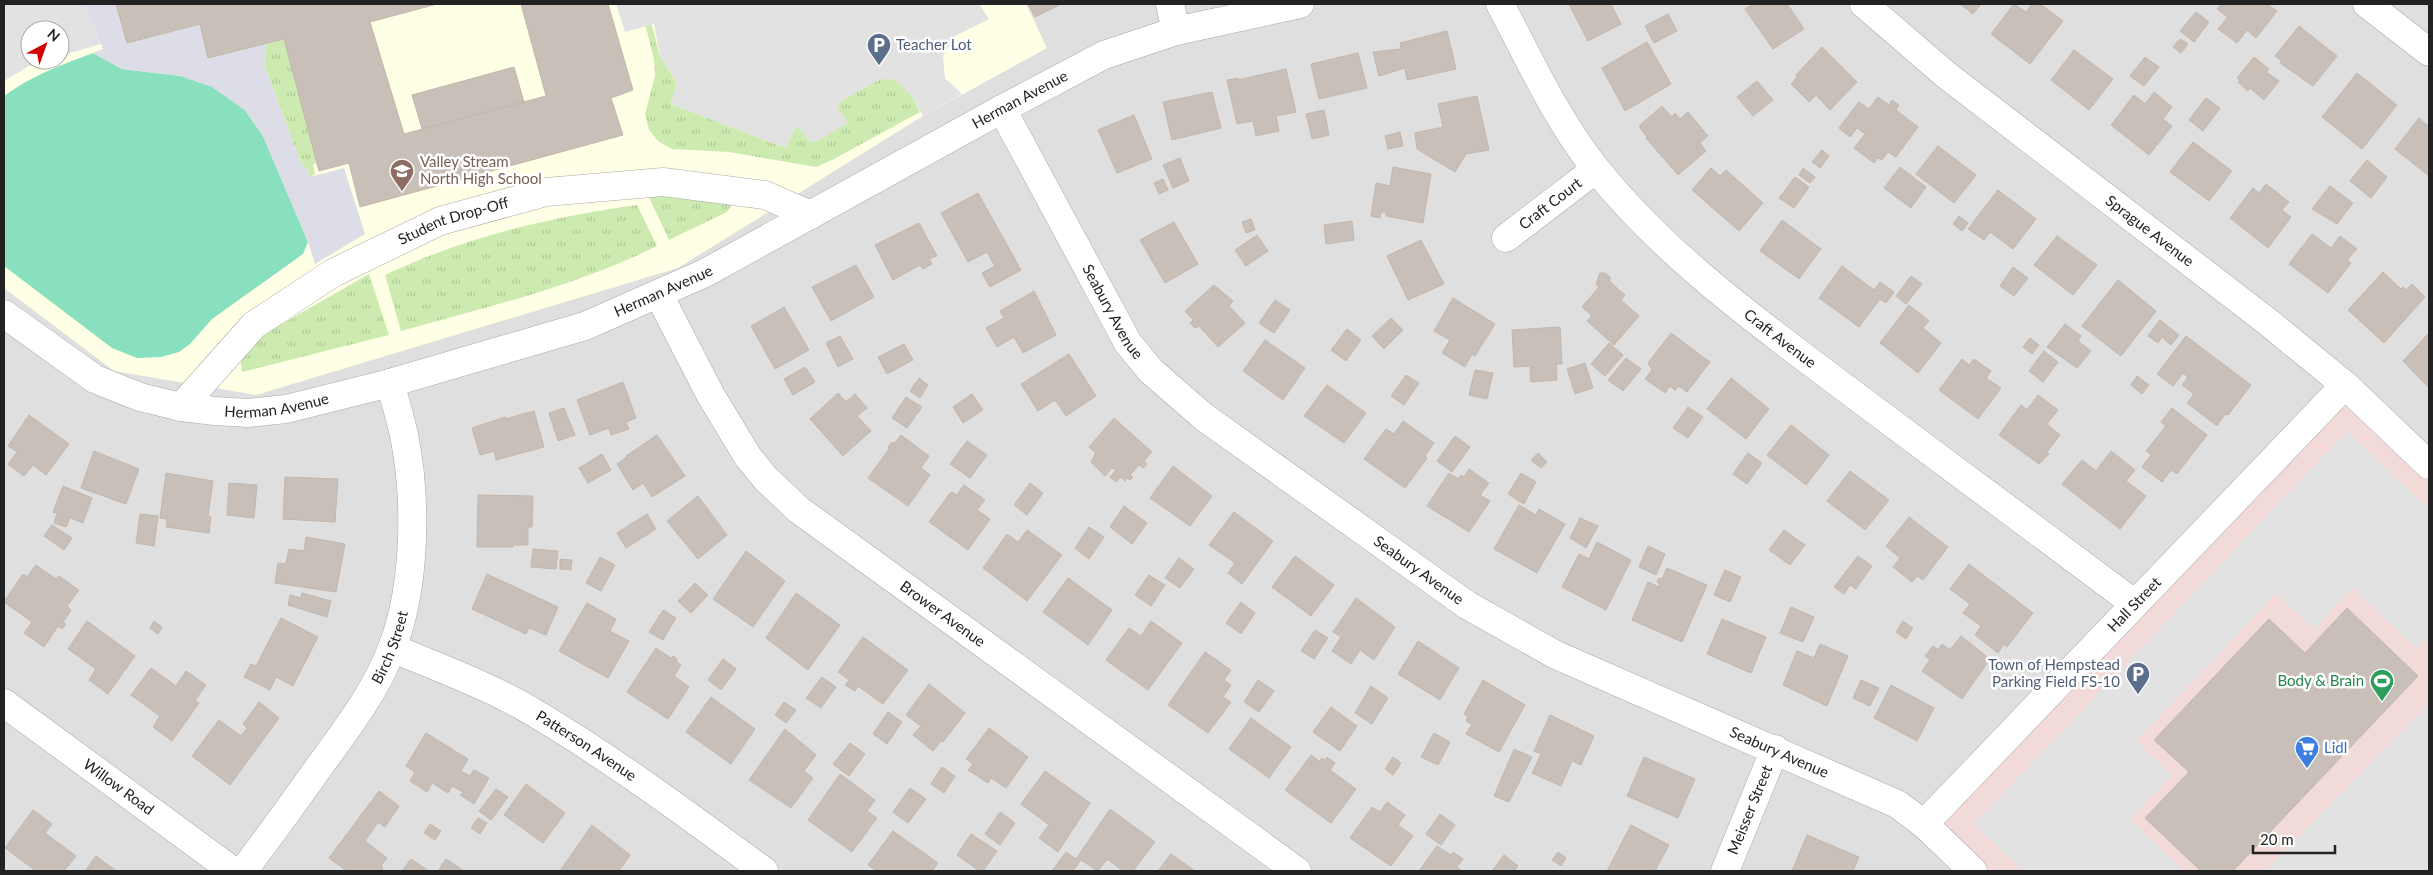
<svg xmlns="http://www.w3.org/2000/svg" width="2433" height="875" font-family="Lato,sans-serif">
<defs>
<pattern id="grass-tufts" width="24" height="20" patternUnits="userSpaceOnUse" patternTransform="scale(1.25)"><rect width="24" height="20" fill="#cdebb0"/><path d="M3 7l-1-3M5 7V3M7 7l1-3M15 17l-1-3M17 17v-4M19 17l1-3" fill="none" stroke="#b0c997"/></pattern>
</defs>
<rect width="100%" height="100%" fill="#f2efe9"/>
<path fill="#e0dfdf" fill-rule="evenodd" d="M4,4H2429V871H4ZM30,30H60V60H30Z"/>
<path fill="#f2dad9" d="M2342,388L2429,471V871H1973L1924,824Z"/>
<path fill="#ffffe5" fill-rule="evenodd" d="M4,4H1026L1047,48L923,116L678,268L256,395L114,371L4,288ZM30,30H60V60H30Z"/>
<path fill="url(#grass-tufts)" d="M650,18L660,56L677,83L671,104L786,148L795,128L799,127L810,142L847,123L837,107L841,101L880,79H895L913,97L920,112L832,160L816,167L729,152L672,149L659,142L649,130L645,114L655,76L654,59L644,20Z
M284,39L317,162L313,165L315,174L310,177L307,168L302,166L264,65L266,44Z
M719,192L732,204L727,212L669,240L648,195Z
M637,205L657,246C577,286 487,307 401,331L385,275C465,237 550,217 637,205Z
M369,274L389,335L242,372L240,356L254,340Z"/>
<path fill="#88e0be" d="M93,53L122,69L181,76L213,87L245,110L263,136L308,242L303,254L212,319L190,344L179,352L161,357L137,358L112,348L4,266V96C31,76 61,65 93,53Z"/>
<path fill="#e2e2e2" d="M4,4H84L101,44L60,56V30H30V60H48L29,66L4,81Z
M616,4H979L989,19L955,36L943,56L945,78L962,94L923,116L913,97L895,80L880,79L841,101L837,107L848,123L815,142H810L799,127L795,128L786,148L671,104L677,83L660,56L654,24L625,32Z
M2347,431L2429,509V635L2417,649L2353,588L2314,629L2276,594L2136,741L2172,775L2130,819L2184,871H2023L1974,824Z
M2429,704V871H2265Z"/>
<path fill="#dddde8" d="M84,4H116L127,43L200,24L208,58L266,44L264,65L302,166L307,168L310,177L344,168L365,234L315,264L308,242L263,136L245,110L212,87L181,76L122,69L93,53L103,49Z"/>
<path fill="#c7bfb8" stroke="#c4b6ab" d="M116,4H437L370,22L404,134L546,96L521,4H608L633,90L611,98L623,135L360,207L349,163L319,171L284,39L208,58L200,24L127,43Z
M1028,4H1061L1035,17Z
M1569,4H1611L1621,24L1588,41Z
M1753,4H1789L1788,5L1804,29L1773,49L1745,9Z
M1960,4H1981L1973,14Z
M2014,4L2026,12L2032,4H2040L2063,21L2030,64L1991,34Z
M2221,4H2267L2277,11L2256,38L2247,30L2237,43L2218,29L2228,17L2217,9Z
M2196,12L2209,22L2194,42L2180,31Z
M1668,14L1677,31L1654,43L1645,26Z
M2299,26L2337,56L2313,86L2280,63L2282,61L2275,56Z
M1447,31L1456,69L1407,80L1405,68L1379,76L1373,52L1401,49L1400,43Z
M2180,39L2188,44L2181,53L2173,47Z
M1647,42L1671,84L1625,111L1602,68Z
M1822,47L1857,82L1830,110L1816,95L1809,102L1791,84L1797,77L1796,75Z
M2074,50L2113,79L2089,110L2051,80Z
M1358,53L1367,88L1319,99L1311,64Z
M2145,57L2159,67L2144,86L2130,76Z
M2254,57L2269,69L2266,72L2279,81L2264,100L2250,88L2248,91L2238,82L2240,80L2237,78Z
M514,67L524,102L422,129L412,95Z
M1286,69L1296,112L1276,116L1279,131L1256,136L1253,121L1237,124L1227,80L1238,78V80Z
M2357,73L2397,105L2362,149L2322,117Z
M1757,81L1773,100L1753,116L1737,97Z
M1212,92L1221,128L1172,140L1163,102Z
M2154,92L2172,107L2163,119L2172,126L2149,155L2111,125L2134,95L2145,104Z
M1477,96L1489,150L1466,154L1455,172L1417,149L1415,133L1443,127L1438,104Z
M1878,97L1889,105L1892,100L1899,105L1896,110L1918,127L1896,157L1888,152L1882,160L1878,158L1874,163L1854,148L1865,134L1857,128L1850,137L1839,128L1859,102L1869,109Z
M2206,98L2220,108L2203,131L2189,120Z
M1662,106L1672,117L1675,113L1680,119L1688,112L1708,136L1700,143L1706,151L1678,175L1646,138L1647,137L1639,126Z
M1324,110L1329,135L1312,139L1306,114Z
M1134,115L1152,159L1117,173L1098,130Z
M2419,118L2429,127V176L2395,149Z
M1400,132L1403,146L1388,149L1385,136Z
M2193,142L2232,171L2209,201L2170,172Z
M1938,146L1976,175L1954,203L1916,174Z
M1822,150L1829,156L1820,168L1812,162Z
M1180,158L1189,181L1173,188L1163,165Z
M2367,160L2387,177L2371,198L2350,181Z
M1393,167L1431,174L1423,223L1386,216V212H1381L1380,218L1371,216L1376,183L1390,186Z
M1900,167L1926,187L1911,208L1884,188Z
M1711,168L1720,176L1726,170L1763,203L1739,231L1692,190Z
M1803,168L1815,177L1810,183L1799,175Z
M1795,177L1809,187L1794,208L1779,198Z
M1163,179L1168,190L1159,194L1154,183Z
M2266,184L2289,202L2282,210L2291,217L2268,248L2230,218L2253,188L2259,193Z
M2330,186L2353,203L2337,224L2312,209Z
M1998,190L2036,219L2013,249L1990,232L1984,240L1968,229Z
M978,193L1021,270L990,287L982,273L995,266L987,252L968,262L941,213Z
M1959,216L1968,223L1962,231L1953,224Z
M1251,219L1255,230L1246,233L1242,222Z
M1782,220L1821,249L1799,279L1760,251Z
M1352,221L1354,240L1326,244L1324,225Z
M1174,222L1198,264L1165,283L1140,240Z
M919,223L937,256L929,259L932,264L923,269L920,265L893,280L875,245Z
M2312,234L2331,248L2340,236L2357,249L2347,260L2351,263L2328,293L2289,264Z
M1257,235L1268,251L1246,266L1235,250Z
M2057,236L2097,265L2073,295L2034,265Z
M1421,240L1444,284L1408,300L1387,256Z
M856,265L874,297L831,321L812,287Z
M1842,266L1874,290L1880,282L1894,292L1886,303L1880,299L1859,327L1819,298Z
M2013,267L2028,278L2014,296L2000,286Z
M2383,272L2401,289L2403,287L2406,290L2412,284L2425,297L2384,343L2348,310Z
M1600,273H1605L1610,277V282L1625,295L1621,300L1639,316L1614,345L1587,321L1592,316L1582,307L1599,287L1596,284Z
M1911,276L1922,284L1906,304L1896,296Z
M2118,280L2156,311L2121,356L2082,326Z
M1214,285L1233,301L1229,306L1245,323L1218,347L1199,326L1195,328L1190,323L1193,320L1185,311Z
M1034,291L1056,335L1023,353L1014,337L997,347L986,328L1004,318L1000,311Z
M1453,298L1495,324L1475,356L1472,354L1465,367L1442,353L1450,340L1434,331Z
M1275,300L1290,310L1274,333L1259,323Z
M1909,305L1929,321L1923,328L1941,343L1918,373L1880,343Z
M784,307L809,350L775,369L751,326Z
M1391,318L1403,330L1384,349L1372,336Z
M2160,320L2179,335L2171,345L2162,337L2158,343L2148,336Z
M2065,324L2081,336L2078,341L2091,351L2077,368L2047,347Z
M1560,327L1562,364H1556L1557,380L1531,382L1530,366L1514,367L1512,330Z
M1347,329L1361,340L1346,361L1331,350Z
M1671,333L1710,362L1687,392L1679,386L1675,390L1670,386L1665,393L1645,379L1652,370L1648,363Z
M2429,333V388L2403,361Z
M840,336L853,359L838,367L826,343Z
M2186,336L2251,385L2228,415L2225,414L2217,426L2187,403L2194,394L2182,385L2188,377L2183,373L2173,386L2157,374Z
M2030,338L2039,345L2032,354L2023,347Z
M1265,340L1305,368L1283,400L1243,371Z
M1609,343L1623,355L1605,376L1591,364Z
M904,344L913,360L887,374L878,357Z
M2044,351L2058,362L2043,382L2029,371Z
M1069,354L1096,396L1066,416L1055,400L1038,411L1021,384Z
M1626,358L1641,369L1623,391L1608,380Z
M1962,359L1969,365L1974,359L1991,371L1986,378L2001,388L1978,419L1939,390Z
M1585,363L1593,388L1575,394L1567,369Z
M805,367L815,382L793,395L784,379Z
M1475,370L1493,373L1487,399L1469,395Z
M1406,375L1419,383L1404,405L1391,396Z
M2137,376L2149,385L2142,394L2131,385Z
M919,378L928,385L920,398L910,391Z
M1731,378L1769,409L1746,439L1707,409Z
M623,382L636,418L626,422L629,429L611,435L609,428L590,435L577,400Z
M1327,385L1366,413L1344,443L1304,416Z
M838,393L846,402L855,394L867,408L857,416L871,431L843,456L810,419Z
M972,394L983,410L963,423L953,407Z
M2038,395L2058,410L2047,424L2060,435L2047,452L2049,454L2039,464L1999,435L2021,405L2027,410Z
M906,397L922,407L907,428L892,418Z
M1688,407L1703,417L1688,438L1673,428Z
M564,408L575,435L558,441L549,413Z
M2172,408L2207,435L2177,474L2171,470L2162,482L2142,467L2151,455L2146,451L2166,426L2161,422Z
M534,411L544,447L496,460L494,451L480,455L472,428L505,417V419Z
M29,415L69,444L46,475L33,465L24,476L8,464L17,452L8,446Z
M1114,418L1152,452L1144,461L1147,464L1143,468L1139,465L1130,475L1133,477L1130,480L1127,478L1125,481L1121,477L1116,482L1110,477L1116,470L1112,468L1105,476L1091,462L1096,453L1089,447Z
M1403,421L1434,443L1425,456L1427,458L1405,488L1364,459L1386,429L1394,434Z
M1791,425L1829,455L1806,485L1767,455Z
M657,435L685,476L652,497L643,483L633,490L617,464L627,457L626,456Z
M901,435L929,456L921,468L930,475L908,506L868,478L889,449L888,447L892,442L894,444Z
M1455,436L1470,447L1452,472L1437,461Z
M967,441L987,455L970,478L950,464Z
M94,451L139,469L126,504L81,488Z
M2111,451L2135,470L2126,481L2146,496L2120,529L2062,484L2082,460L2096,471Z
M1538,453L1547,462L1541,468L1531,460Z
M1748,453L1762,463L1747,484L1733,474Z
M602,454L611,470L588,483L579,468Z
M1173,466L1212,496L1190,526L1150,498Z
M1469,469L1489,483L1480,495L1490,501L1469,532L1427,506L1449,473L1458,479L1461,475L1464,477Z
M1850,471L1889,500L1865,530L1827,501Z
M166,473L213,481L208,516L211,517L209,533L166,527L167,519L160,518Z
M1521,473L1536,482L1524,504L1508,494Z
M285,477L338,479L335,522L283,519Z
M229,483L257,485L254,518L227,515Z
M1030,483L1043,493L1027,515L1014,505Z
M964,485L985,500L977,510L990,519L968,550L929,522L951,492L957,495Z
M63,486L92,498L83,523L70,518L66,527L54,523L57,513L53,512Z
M478,495L533,496L532,527H528V545H513V547H477Z
M698,496L727,535L698,559L667,521Z
M1519,505L1536,515L1539,509L1565,524L1537,573L1494,549Z
M1124,506L1147,523L1132,544L1110,527Z
M1234,512L1273,541L1242,584L1228,573L1235,563L1209,545Z
M140,514L158,516L154,546L136,543Z
M647,514L656,529L626,548L617,533Z
M1909,517L1948,547L1923,580L1917,576L1912,582L1893,567L1900,558L1886,546Z
M1580,518L1598,526L1586,548L1570,538Z
M52,525L72,538L64,550L44,536Z
M1089,527L1104,537L1089,559L1075,548Z
M1027,530L1062,555L1027,601L983,568L1007,534L1018,542Z
M1784,530L1805,545L1790,565L1769,550Z
M306,537L345,544L336,592L275,583L278,563L286,564L289,549L304,551Z
M1597,542L1631,560L1606,610L1562,587L1579,554L1589,559Z
M1648,546L1665,554L1656,575L1639,567Z
M533,549L558,551L556,569L531,567Z
M746,551L785,581L753,627L713,599Z
M1295,556L1334,585L1311,616L1272,587Z
M1858,556L1872,566L1856,589L1850,585L1844,594L1834,587Z
M600,557L615,565L601,591L586,583Z
M1179,558L1194,569L1180,588L1165,578Z
M560,559L572,560L571,570L560,569Z
M1969,564L2033,613L2007,647L2004,644L1998,653L1975,635L1981,626L1963,613L1970,604L1950,589Z
M36,565L56,579L59,576L79,590L67,606L71,610L63,622L66,624L62,629L58,626L44,647L24,633L32,622L4,602L23,574L27,577Z
M1667,568L1707,585L1682,642L1632,620L1648,582L1659,587L1660,584L1657,582L1659,578L1662,579Z
M1725,570L1741,577L1730,602L1714,595Z
M487,574L558,607L546,635L529,628L526,634L472,609Z
M1149,575L1165,585L1151,606L1135,595Z
M1068,578L1112,610L1088,645L1043,612Z
M695,583L708,595L691,613L678,601Z
M302,593L331,601L327,617L288,605L290,595L301,598Z
M796,593L840,625L808,670L766,638Z
M1356,598L1395,627L1374,660L1360,650L1351,664L1332,651L1341,637L1333,632Z
M1241,602L1255,613L1241,634L1226,623Z
M587,603L616,619L610,631L629,641L608,678L559,651Z
M1791,607L1814,617L1803,642L1780,633Z
M2347,608L2418,676L2233,871H2201L2145,818L2189,772L2154,740L2269,619L2305,653Z
M663,610L676,618L663,640L649,632Z
M281,618L318,637L293,686L276,677L270,690L244,677L251,664L256,666Z
M1722,619L1766,637L1751,673L1707,654Z
M87,621L135,656L108,694L89,680L96,669L68,649Z
M154,621L162,627L158,634L150,628Z
M1151,621L1182,643L1148,690L1106,660L1129,628L1141,636Z
M1903,621L1913,628L1906,639L1896,632Z
M1315,630L1328,638L1314,659L1301,651Z
M1961,636L1990,659L1962,699L1922,671L1930,660L1925,656L1933,646L1938,650L1942,644L1950,650Z
M863,637L908,670L883,704L858,686L855,691L845,685L849,680L838,672Z
M1418,641L1459,668L1440,700L1398,674Z
M1820,644L1848,656L1827,706L1783,685L1797,651L1814,658Z
M656,648L671,658L673,656L677,659L676,661L681,665L674,676L689,687L668,719L627,692Z
M1205,652L1231,670L1224,680L1231,685L1223,697L1231,702L1208,733L1168,705Z
M723,659L736,669L721,690L708,680Z
M151,668L176,686L186,671L206,685L195,700L199,703L172,741L153,727L160,716L131,695Z
M822,677L836,687L821,708L806,698Z
M1258,680L1274,691L1259,712L1244,702Z
M1483,680L1525,705L1499,752L1466,734L1472,724L1466,721L1468,716L1464,714Z
M1861,680L1879,688L1870,706L1853,698Z
M929,684L965,713L943,742L941,741L933,751L913,735L921,726L906,715Z
M1891,685L1934,708L1917,741L1874,718Z
M1371,686L1388,698L1372,724L1355,713Z
M711,697L755,729L731,764L686,732Z
M259,702L279,718L230,785L192,756L219,720L241,736L247,728L243,724Z
M784,702L796,710L786,723L775,715Z
M1331,707L1357,726L1340,751L1313,732Z
M888,712L902,722L887,744L873,734Z
M1550,715L1594,736L1581,765L1572,761L1561,786L1532,773L1541,754L1534,751Z
M1251,718L1291,747L1269,778L1229,749Z
M989,728L1028,757L1006,788L991,778L988,783L968,770L973,764L966,759Z
M785,729L816,755L804,771L813,778L791,808L749,780Z
M426,733L468,759L461,771L470,776L474,770L489,778L474,804L460,795L463,792L452,786L448,793L432,783L427,792L410,781L415,772L406,766Z
M1434,733L1450,742L1438,765L1421,757Z
M850,743L865,754L849,776L833,764Z
M1514,749L1532,757L1509,802L1494,796Z
M1311,755L1319,761L1322,758L1325,760L1327,757L1335,763L1330,770L1356,789L1331,823L1285,790Z
M1393,757L1401,763L1393,775L1385,769Z
M1644,757L1695,779L1678,818L1627,796Z
M942,767L955,776L944,793L931,784Z
M1045,771L1090,803L1058,852L1039,838L1049,825L1021,804Z
M840,774L875,800L867,811L877,818L852,852L808,820Z
M526,784L565,813L543,843L504,815Z
M910,788L926,799L908,823L893,812Z
M496,789L508,797L491,820L479,811Z
M379,791L399,806L385,827L378,822L365,841L387,858L381,866L383,868L381,871H347L329,858Z
M1387,802L1405,815L1398,825L1413,836L1391,866L1350,838L1372,807L1380,812Z
M1110,809L1155,842L1133,871H1123L1107,859L1098,871L1081,860L1073,871H1052L1066,852L1076,859Z
M33,810L52,824L45,833L76,856L64,871H36L5,848Z
M1000,812L1015,823L1000,845L985,834Z
M1440,814L1455,825L1441,845L1426,834Z
M478,818L487,823L480,834L471,828Z
M430,824L441,831L435,840L424,833Z
M592,825L630,855L619,871H560Z
M1631,825L1669,845L1655,871H1607Z
M893,831L938,863L932,871H877L868,865Z
M971,834L997,851L983,871H979L957,855Z
M1807,835L1859,857L1853,871H1792Z
M1437,846L1451,855L1453,852L1463,859L1457,867L1462,871H1419Z
M1558,852L1566,858L1561,866L1552,860Z
M1171,854L1195,871H1158Z
M1504,855L1518,866L1514,871H1492Z
M96,856L115,870L114,871H85Z
M411,859L429,871H402Z
M446,859L464,871H438Z"/>
<g fill="none" stroke-linecap="round" stroke-linejoin="round">
<defs>
<g id="minor">
<path d="M1170,4L1176,31"/>
<path id="s1" d="M1500,4C1530,60 1556,119 1596,169C1667,258 1763,326 1853,394C1947,464 2041,534 2135,604"/>
<path id="s2" d="M1864,4L1945,74L2268,322L2345,385L2429,465"/>
<path d="M2367,4L2429,52"/>
<path id="s3" d="M1002,109L1128,343L1151,371L1204,417L1467,605L1556,655L1897,804L1924,824L1973,871"/>
<path id="s4" d="M1506,238L1596,169"/>
<path id="s5" d="M659,295L710,394L748,457L766,479L799,510L1297,871"/>
<path id="s6" d="M4,314L95,379L140,397L181,407L215,411L248,413L286,409L390,383L585,326L705,273L1002,109L1104,55L1176,31L1300,4"/>
<path id="s7" d="M181,407L254,325L333,273L440,221L546,192L663,182L765,195L811,215"/>
<path id="s8" d="M392,648C440,668 489,686 533,712C614,760 689,816 764,871"/>
<path id="s9" d="M4,703L233,871"/>
<path id="s10" d="M1924,824L2345,385"/>
<path id="s11" d="M243,871C269,837 294,802 319,767C346,730 376,691 392,648C416,587 417,498 404,435C400,417 395,400 390,383"/>
<path id="s12" d="M1725,871L1775,749"/>
</g>
</defs>
<use href="#minor" stroke="#a9a9a9" stroke-width="29"/>
<use href="#minor" stroke="#fff" stroke-width="28"/>
</g>
<defs>
<symbol id="parking-pin" viewBox="-11 -11 22 30"><path d="M0 17L-7.5 6A9.5 9.5 0 1 1 7.5 6Z" fill="#5c6f8a" stroke="#fff"/><path d="M-3.5-5.5H1a3.5 3.5 0 0 1 0 7H-1V5.5H-3.5ZM-1-3.4V-.6H.8a1.4 1.4 0 0 0 0-2.8Z" fill="#fff"/></symbol>
<symbol id="school-pin" viewBox="-11 -11 22 30"><path d="M0 17L-7.5 6A9.5 9.5 0 1 1 7.5 6Z" fill="#8d6e63" stroke="#fff"/><path d="M0-5L7-2L0 1L-7-2ZM-4 1L0 2.5L4 1V4Q0 6-4 4Z" fill="#fff"/></symbol>
<symbol id="stadium-pin" viewBox="-11 -11 22 30"><path d="M0 17L-7.5 6A9.5 9.5 0 1 1 7.5 6Z" fill="#2e9e5b" stroke="#fff"/><path d="M0-5a6.5 5 0 1 0 0 10a6.5 5 0 1 0 0-10ZM-3.5-1.8h7v3.6h-7Z" fill="#fff"/></symbol>
<symbol id="supermarket-pin" viewBox="-11 -11 22 30"><path d="M0 17L-7.5 6A9.5 9.5 0 1 1 7.5 6Z" fill="#3f7fe0" stroke="#fff"/><path d="M-6-5.5h2.5l.6 2H6L4.5 2H-2.5L-4.4-4H-6ZM-1.5 3.2a1.3 1.3 0 1 0 .1 0ZM3 3.2a1.3 1.3 0 1 0 .1 0Z" fill="#fff"/></symbol>
</defs>
<g fill-rule="evenodd">
<use href="#parking-pin" x="865" y="31" width="28" height="38"/>
<use href="#school-pin" x="388" y="157" width="28" height="38"/>
<use href="#parking-pin" x="2124" y="660" width="28" height="38"/>
<use href="#stadium-pin" x="2368" y="667" width="28" height="38"/>
<use href="#supermarket-pin" x="2293" y="734" width="28" height="38"/>
</g>
<g text-anchor="middle" stroke-width="5" stroke-linejoin="round" paint-order="stroke">
<g font-size="15" fill="#4e5e75" stroke="#fff" text-anchor="start">
<text x="896" y="50">Teacher Lot</text>
<text x="2120" y="670" text-anchor="end">Town of Hempstead<tspan x="2120" dy="17">Parking Field FS-10</tspan></text>
</g>
<g font-size="15" fill="#222" stroke="#fff">
<text dy="5" stroke="none"><textPath href="#s6" startOffset="1109">Herman Avenue</textPath></text>
<text dy="5" stroke="none"><textPath href="#s4" startOffset="56">Craft Court</textPath></text>
<text dy="5" stroke="none"><textPath href="#s7" startOffset="336">Student Drop-Off</textPath></text>
<text dy="5" stroke="none"><textPath href="#s2" startOffset="365">Sprague Avenue</textPath></text>
<text dy="5" stroke="none"><textPath href="#s6" startOffset="704">Herman Avenue</textPath></text>
<text dy="5" stroke="none"><textPath href="#s3" startOffset="231">Seabury Avenue</textPath></text>
<text dy="5" stroke="none"><textPath href="#s1" startOffset="442">Craft Avenue</textPath></text>
<text dy="5" stroke="none"><textPath href="#s6" startOffset="299">Herman Avenue</textPath></text>
<text dy="5" stroke="none"><textPath href="#s3" startOffset="636">Seabury Avenue</textPath></text>
<text dy="5" stroke="none"><textPath href="#s10" startOffset="304">Hall Street</textPath></text>
<text dy="5" stroke="none"><textPath href="#s5" startOffset="436">Brower Avenue</textPath></text>
<text dy="5" stroke="none"><textPath href="#s11" startOffset="269">Birch Street</textPath></text>
<text dy="5" stroke="none"><textPath href="#s8" startOffset="218">Patterson Avenue</textPath></text>
<text dy="5" stroke="none"><textPath href="#s3" startOffset="1041">Seabury Avenue</textPath></text>
<text dy="5" stroke="none"><textPath href="#s9" startOffset="142">Willow Road</textPath></text>
<text dy="5" stroke="none"><textPath href="#s12" startOffset="66">Meisser Street</textPath></text>
</g>
<g font-size="15" fill="#785e54" stroke="#fff" text-anchor="start">
<text x="420" y="167">Valley Stream<tspan x="420" dy="17">North High School</tspan></text>
</g>
<g font-size="15" fill="#27864d" stroke="#fff" text-anchor="end">
<text x="2364" y="686">Body &amp; Brain</text>
</g>
<g font-size="15" fill="#366cbe" stroke="#fff" text-anchor="start">
<text x="2324" y="753">Lidl</text>
</g>
</g>
<rect width="2433" height="875" fill="none" stroke="#222222" stroke-width="10"/>
<g transform="translate(45 45) rotate(41)"><circle r="24" fill="#ffffff" stroke="#a7a7a7"/>
<path d="M0-4L9 19L0 12L-9 19Z" fill="#d40000"/>
<text y="-8" font-size="14" font-weight="bold" text-anchor="middle" fill="#222222">N</text>
</g>
<path d="M2253 845v8h82v-8" fill="none" stroke="#222222" stroke-width="2.5"/>
<text x="2260" y="845" font-size="15" fill="#222222" stroke="#ffffff" stroke-width="4" paint-order="stroke">20 m</text>
</svg>
